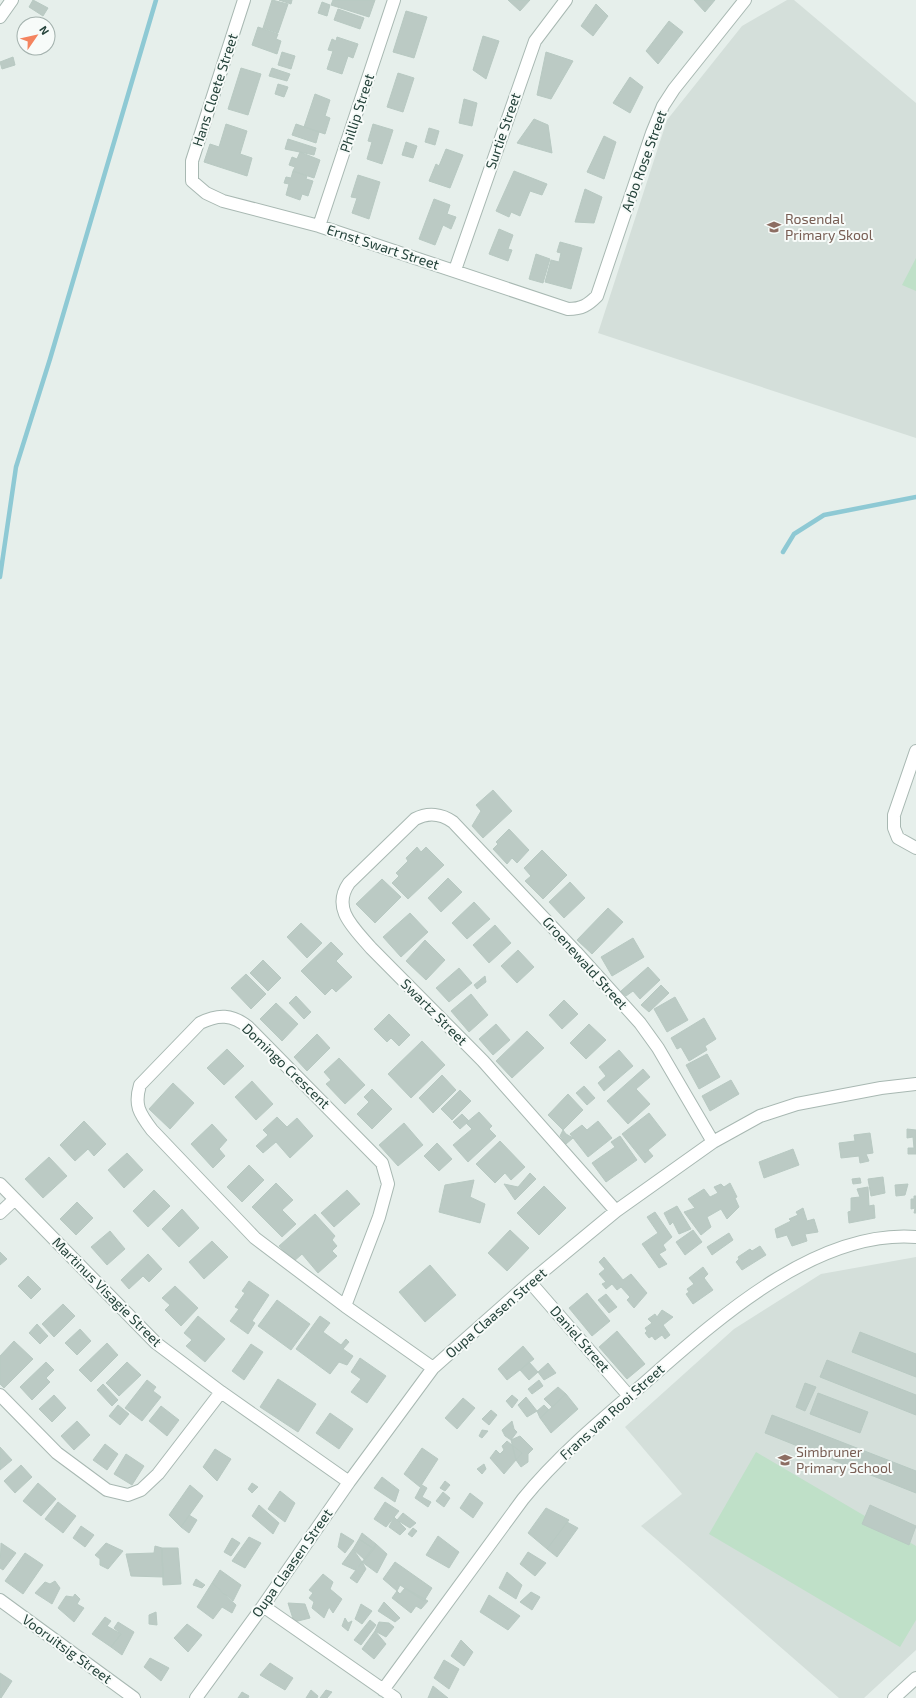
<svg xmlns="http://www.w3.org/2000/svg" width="916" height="1698" font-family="'Exo 2',sans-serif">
<rect width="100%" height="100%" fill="#e6efeb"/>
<path fill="#d4dfda" d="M787,0H794L916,103V438L598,333L667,120L742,26Z
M916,1257V1650L864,1698H839L641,1526L682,1494L625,1427L734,1329L821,1274Z"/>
<path fill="#bfe0c8" d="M916,258V291L902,285Z
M756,1452L916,1546V1620L900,1647L709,1534Z"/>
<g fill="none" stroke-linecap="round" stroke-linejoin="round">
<path stroke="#8ec9d4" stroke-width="4.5" d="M783,552L794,534L824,515L916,497
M0,577L16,467L50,359L156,0"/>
</g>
<path fill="#bbcac4" stroke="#b8c9c2" d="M33,0L48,8L43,16L29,7Z
M272,0L288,4L278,33L263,28Z
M279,0H292L291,4Z
M333,0H375L369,17L331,5Z
M508,0H530L520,11Z
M694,0H715L705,12Z
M322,2L330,5L327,16L318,13Z
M596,4L608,16L593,36L581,26Z
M338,9L364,18L360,29L334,20Z
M406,11L427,17L414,58L393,52Z
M669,21L683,32L658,64L646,51Z
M258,27L278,34L276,39L281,41L277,54L252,45Z
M483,36L499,41L486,79L473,70Z
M337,37L358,44L353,58L348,56L342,74L327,69L333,51L328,50L332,39L336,41Z
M282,52L295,56L291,69L278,65Z
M546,52L573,61L551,99L537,95Z
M13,57L15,65L2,69L0,62Z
M241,68L261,74L248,115L228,109Z
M272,68L290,74L287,81L269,76Z
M398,73L414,78L403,112L387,107Z
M630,77L643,87L630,113L613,103Z
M278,84L288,87L284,97L275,94Z
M315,94L330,100L325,116L330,118L325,134L304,127Z
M464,99L477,103L472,126L459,123Z
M534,119L548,125L552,153L517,143Z
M226,124L247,131L240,154L252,158L247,176L204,162L210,144L219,147Z
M296,124L319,132L316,143L292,135Z
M373,124L393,130L382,164L367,159L372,142L368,141Z
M429,128L439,131L435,145L425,142Z
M604,136L616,142L604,179L587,172Z
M288,139L316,148L314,155L285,149Z
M406,142L417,146L413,158L402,155Z
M446,149L463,155L450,188L429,181L436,164L439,166Z
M300,152L320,160L314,178L293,171L295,167L289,165L292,157L297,159Z
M293,171L307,176L306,179L313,181L308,196L302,194L300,200L286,195L289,184L284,183L286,177L291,178Z
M514,171L547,184L542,195L530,191L520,216L511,212L509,217L496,211Z
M358,175L380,182L369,219L352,213L357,198L351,197Z
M585,189L602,197L594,223L575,222Z
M434,199L450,205L447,214L456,217L451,229L443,225L435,245L419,239Z
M499,229L513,235L508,249L512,250L508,261L489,254Z
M560,242L582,248L571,289L545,282L551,260L559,262L561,253L557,252Z
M536,254L550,259L543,283L529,279Z
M493,790L512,811L483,838L472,826L481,811L476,805Z
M509,829L529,850L517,863L512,858L507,864L493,849L498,844L496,842Z
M417,847L421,852L426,847L444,865L408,899L392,883L399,876L396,873L408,861L406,858Z
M542,850L567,875L543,899L525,881L531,876L524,868Z
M448,878L462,892L441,912L428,898Z
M382,879L401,897L375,923L356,904Z
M570,882L585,898L564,918L549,902Z
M474,902L490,919L467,939L452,923Z
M608,908L623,922L592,954L577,940Z
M410,913L428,932L401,957L383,937Z
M301,923L322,943L307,958L287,937Z
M495,925L511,943L489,963L473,945Z
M633,938L644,957L612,976L601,957Z
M425,940L445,960L426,980L406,961Z
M331,942L343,954L336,961L352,977L336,992L332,988L325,995L301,971Z
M518,950L534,967L517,983L501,966Z
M263,960L281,978L268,991L250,973Z
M648,967L660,980L640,999L633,991L626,996L621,991Z
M459,968L472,983L449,1002L436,988Z
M246,974L266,994L251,1009L231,988Z
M485,976L486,982L477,989L474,985Z
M661,985L669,993L649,1012L641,1005Z
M471,994L488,1015L469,1032L451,1011Z
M296,996L311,1012L304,1019L289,1003Z
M675,997L688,1020L667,1032L654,1009Z
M564,1000L578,1014L562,1029L549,1015Z
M276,1003L298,1024L282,1041L260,1019Z
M389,1014L410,1035L399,1046L391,1038L387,1042L374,1029Z
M704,1018L716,1039L705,1046L707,1050L689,1061L681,1047L677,1049L671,1038Z
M496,1024L510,1040L493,1055L479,1039Z
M589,1024L606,1040L586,1059L570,1043Z
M527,1031L544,1048L512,1078L496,1061Z
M317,1034L330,1048L307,1071L294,1057Z
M422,1041L445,1065L411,1098L388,1074Z
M227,1049L244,1066L224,1085L207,1068Z
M619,1050L633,1066L604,1091L598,1083L606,1076L599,1067Z
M707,1054L720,1077L699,1089L686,1065Z
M339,1058L365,1085L345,1104L326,1084L331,1080L324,1072Z
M643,1069L650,1077L636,1089L650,1104L628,1124L607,1101Z
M442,1075L456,1090L433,1113L419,1098Z
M731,1080L739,1094L710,1111L702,1096Z
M252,1081L273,1104L256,1120L235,1097Z
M173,1083L194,1103L170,1129L149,1109Z
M584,1086L595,1098L587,1105L576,1093Z
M372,1089L392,1109L372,1129L357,1114L369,1102L364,1097Z
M460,1090L471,1101L452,1120L441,1109Z
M568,1094L583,1110L563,1130L548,1115Z
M479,1112L492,1126L489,1129L496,1136L468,1162L453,1145L472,1129L466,1123Z
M649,1113L666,1135L648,1150L653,1156L645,1163L622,1134Z
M462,1114L469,1121L460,1129L453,1122Z
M277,1117L287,1127L297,1118L313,1136L290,1158L276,1142L263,1153L256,1146L268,1135L263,1130Z
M84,1121L106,1144L94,1156L88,1149L75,1161L60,1145Z
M598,1121L612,1138L588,1157L570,1134L582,1125L587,1130Z
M404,1123L423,1145L398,1166L379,1145Z
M212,1124L227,1140L219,1149L225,1156L213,1168L191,1144Z
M907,1129L916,1130V1154H908V1148H914L913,1137L907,1138Z
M563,1130L566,1134L573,1138L566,1144L560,1136Z
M870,1133L873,1153L866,1154L869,1161L860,1163L859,1156L841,1158L839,1143L855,1141L854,1135Z
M620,1136L637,1160L606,1182L592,1163L615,1147L611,1142Z
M500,1141L525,1167L511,1180L505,1173L495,1183L476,1164Z
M437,1143L452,1159L439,1171L424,1156Z
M793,1149L799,1165L764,1178L759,1162Z
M127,1153L143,1170L124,1188L108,1170Z
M49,1157L67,1176L43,1198L25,1179Z
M249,1165L264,1180L242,1202L227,1187Z
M530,1173L536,1179L515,1200L504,1184L518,1187Z
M883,1177L885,1193L871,1196L868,1179Z
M860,1178L861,1183L853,1184L852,1179Z
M474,1180L470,1197L485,1204L480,1223L439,1212L445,1185Z
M276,1183L293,1200L282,1210L296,1224L282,1237L252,1207Z
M730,1183L737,1197L735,1198L739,1207L727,1219L721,1209L707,1217L711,1227L701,1235L684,1212L695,1208L688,1199L704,1189L710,1197L718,1193L714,1187L721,1184L724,1187Z
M908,1184L905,1195L896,1196L895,1185Z
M544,1186L566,1208L539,1235L517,1213Z
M868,1187L869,1206L874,1205L875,1218L849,1223L848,1212L851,1211V1198L860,1197L857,1189Z
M154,1190L170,1206L148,1227L133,1211Z
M347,1190L360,1204L334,1227L321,1213Z
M914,1196H916V1213H914L915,1208L911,1209V1199H914Z
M77,1202L93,1218L76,1235L60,1219Z
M677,1206L691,1229L679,1234L673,1222L670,1225L664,1213Z
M803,1208L807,1221L814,1219L818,1232L805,1234L807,1241L792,1246L787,1235L777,1238L775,1229L791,1221L789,1219L798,1215L796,1212Z
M182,1209L199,1228L179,1247L162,1229Z
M655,1212L672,1237L663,1245L666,1250L659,1254L667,1264L659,1268L642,1244L658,1233L647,1217Z
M315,1214L335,1236L332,1240L337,1246L332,1251L337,1256L318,1273L302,1254L293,1262L279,1246Z
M510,1230L529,1248L507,1271L488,1253Z
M693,1230L702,1242L685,1255L676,1242Z
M110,1231L125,1249L107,1265L91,1247Z
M729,1233L733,1240L712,1255L707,1247Z
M212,1241L228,1257L204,1279L189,1262Z
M760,1246L766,1255L742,1270L736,1262L739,1259L738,1257L750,1249L752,1251Z
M0,1252L7,1259L0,1265Z
M148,1254L162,1269L149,1282L143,1276L129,1289L121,1280Z
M604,1257L623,1280L631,1274L647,1293L634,1308L627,1300L630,1297L621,1287L617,1290L612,1284L606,1289L602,1284L606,1282L599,1274L605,1269L599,1262Z
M430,1265L456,1295L425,1322L399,1292Z
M703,1267L708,1274L704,1278L713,1290L693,1304L686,1294L689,1292L687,1289L694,1284L689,1278Z
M28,1276L41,1289L31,1299L18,1286Z
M249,1281L269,1295L252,1321L255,1323L248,1334L230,1321L239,1309L235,1307L245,1293L242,1291Z
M175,1286L198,1308L181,1326L165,1310L170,1305L162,1298Z
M587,1293L610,1321L592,1336L569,1308Z
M606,1294L617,1307L609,1313L598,1300Z
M277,1300L310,1324L291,1350L258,1326Z
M63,1304L75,1316L54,1337L42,1324Z
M662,1310L673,1317L663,1325L670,1335L665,1339L662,1335L655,1340L652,1336L649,1338L645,1333L647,1331L645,1328L652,1323L648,1319L655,1314L657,1317Z
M198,1316L225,1339L205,1362L186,1346L192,1340L184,1333Z
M320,1316L330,1323L323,1332L341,1345L346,1339L349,1342L343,1349L353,1356L347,1365L339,1362L330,1374L296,1349Z
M37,1324L48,1336L40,1344L29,1333Z
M80,1329L91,1341L77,1355L65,1343Z
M617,1331L645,1364L627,1379L599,1347Z
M860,1332L916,1354V1377L852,1352Z
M14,1341L33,1359L4,1388L0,1384V1356Z
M107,1343L118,1355L91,1382L79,1370Z
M251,1344L263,1352L244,1380L232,1371Z
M523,1346L534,1359L507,1380L498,1369Z
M360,1358L386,1376L367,1403L351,1392L361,1379L351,1372Z
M827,1360L916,1395V1415L820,1377Z
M46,1362L54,1370L46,1378L50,1382L32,1400L20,1387Z
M127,1362L141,1375L119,1396L106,1383Z
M529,1362L538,1372L529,1380L520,1370Z
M548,1363L556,1373L544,1380L538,1372Z
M278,1379L316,1404L298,1432L260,1407Z
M147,1380L156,1387L153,1391L161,1397L142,1421L125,1408Z
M539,1380L543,1386L532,1394L528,1389Z
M805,1383L816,1387L805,1411L796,1407Z
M103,1384L118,1400L112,1406L97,1390Z
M558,1387L566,1394L552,1407L544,1399Z
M818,1393L868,1412L860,1433L810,1414Z
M566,1394L578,1409L551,1433L540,1418Z
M54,1395L66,1408L52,1422L39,1409Z
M512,1395L518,1400L512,1408L506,1401Z
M526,1397L537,1411L527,1417L518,1405Z
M463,1398L475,1408L457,1429L445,1418Z
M118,1405L129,1414L120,1425L109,1416Z
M544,1405L549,1410L540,1418L537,1411Z
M161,1406L179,1420L167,1436L149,1421Z
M491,1410L497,1415L489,1425L482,1419Z
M330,1413L353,1429L339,1449L316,1433Z
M772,1415L916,1471V1493L765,1433Z
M77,1421L90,1435L74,1450L61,1436Z
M512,1421L514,1429L517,1432L511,1440L505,1436L502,1430Z
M482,1430L488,1431L482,1438L479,1436Z
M520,1436L533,1449L528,1454V1462L521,1467L516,1460L511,1440Z
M507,1441L522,1453L504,1474L490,1458L496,1450L500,1454L504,1450L502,1446Z
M105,1444L118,1454L107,1470L93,1460Z
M0,1447L12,1460L0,1470Z
M422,1448L438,1459L420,1487L404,1474Z
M215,1449L231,1459L217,1481L203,1467Z
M126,1454L144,1466L132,1485L114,1474Z
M484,1464L486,1469L482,1474L477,1469Z
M21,1465L32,1477L15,1493L4,1481Z
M382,1477L399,1490L395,1502L374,1488Z
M445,1481L450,1485L445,1491L440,1488Z
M38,1483L56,1499L41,1516L23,1501Z
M252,1483L258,1487L252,1493L248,1489Z
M190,1485L203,1496L181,1527L169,1515Z
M422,1485L427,1488L422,1497L431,1502L428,1507L415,1498Z
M280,1491L295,1503L285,1522L268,1509Z
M443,1492L450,1498L444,1507L436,1501Z
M470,1493L483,1503L473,1518L460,1508Z
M58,1502L76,1516L63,1533L45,1519Z
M385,1502L399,1511L386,1527L374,1519Z
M259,1505L279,1523L273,1534L252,1516Z
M870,1505L916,1526L909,1545L862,1524Z
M546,1508L569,1520L547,1549L528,1533Z
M403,1513L416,1523L410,1528L397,1520Z
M189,1515L197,1520L189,1533L181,1527Z
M394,1517L406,1529L400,1535L389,1527Z
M567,1522L578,1528L557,1557L547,1549Z
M81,1526L94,1535L85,1547L73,1538Z
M413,1528L417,1531L412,1537L408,1534Z
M341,1533L354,1541L345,1553L338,1547Z
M362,1533L376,1544L374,1549L359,1539Z
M438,1536L459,1552L449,1568L426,1555Z
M249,1537L261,1543L245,1568L232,1561Z
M232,1538L240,1543L231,1556L224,1552Z
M359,1539L374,1549L365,1560L353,1549Z
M1,1543L16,1553L3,1570L0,1568Z
M106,1543L123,1551L108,1569L100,1565V1559L95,1555Z
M376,1544L387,1554L377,1573L362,1562Z
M155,1546L162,1548L163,1577L131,1576L126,1554L154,1553Z
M162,1548H178L181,1584L163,1585Z
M353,1549L362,1562L355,1570L342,1564Z
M528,1552L546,1563L535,1576L520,1564Z
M25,1553L43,1565L23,1594L5,1581Z
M362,1562L366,1569L357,1583L350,1578Z
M395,1562L432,1588L424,1601L400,1585L397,1591L383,1579Z
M220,1570L241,1585L233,1601L212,1583Z
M507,1572L522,1585L516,1599L499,1588Z
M323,1574L333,1582L330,1589L342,1599L333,1613L329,1607L324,1618L312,1608L314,1602L309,1598L313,1593L309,1590Z
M196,1579L205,1585L202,1588L193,1585Z
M55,1581L60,1588L52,1604L35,1593L45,1582L50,1584Z
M212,1583L236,1605L232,1613L222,1607L213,1619L197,1607Z
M405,1588L428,1601L421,1609L416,1606L411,1613L392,1598L397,1591L400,1594Z
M531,1592L540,1597L532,1610L520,1602Z
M75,1594L80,1599L77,1604L84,1608L74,1622L58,1608L66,1596L73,1597Z
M489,1595L520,1616L508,1630L480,1612Z
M384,1602L400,1618L395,1622L378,1611Z
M288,1603L305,1604L310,1618L294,1622Z
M361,1604L372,1611L362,1624L355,1619Z
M156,1612L157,1625L149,1624V1615Z
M105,1617L111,1621L107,1626L121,1634L111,1647L92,1634Z
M345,1618L348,1623L352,1621L348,1631L342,1626Z
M370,1620L376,1625L361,1645L354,1640Z
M118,1622L134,1632L122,1655L111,1647L121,1634L114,1628Z
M379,1622L389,1623L394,1627L386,1637L375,1631Z
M187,1624L202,1635L188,1652L174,1638Z
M375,1631L386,1644L374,1659L362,1649Z
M461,1640L473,1652L464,1666L451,1656Z
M150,1658L169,1668L161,1681L144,1667Z
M444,1660L459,1669L449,1689L434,1678Z
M270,1663L293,1678L285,1690L260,1675Z
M0,1673L12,1681L1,1698H0Z
M433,1686L448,1698H428Z
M311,1690L318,1696L317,1698H306Z
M326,1690L332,1692L327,1698H320Z
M242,1692L249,1696L248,1698H238Z"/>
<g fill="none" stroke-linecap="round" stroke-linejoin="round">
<defs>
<path id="minor" d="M244,0L192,161V181L206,193L223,201L319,226L568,309C582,309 588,305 597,296L652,133L663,106L674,89L745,0
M0,17L12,0
M319,226L394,0
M455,270L535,41L566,0
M916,751L894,815V828L898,838L916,848
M0,1184L156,1343L221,1392L349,1482
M616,1211L483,1061L371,948C354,928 331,909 349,883L415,819C428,812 442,814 453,822L576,952L640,1023L658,1048L713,1142
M0,1213L15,1199
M530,1282L629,1396
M345,1306L379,1217L388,1184L382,1163L248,1027C232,1014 218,1014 200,1023L140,1085C134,1105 139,1113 152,1130L255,1238L345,1306L433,1368
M0,1395L57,1453L107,1490L128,1495L141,1490L158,1474L221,1392
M0,1600L134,1698
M263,1606L395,1698
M383,1690L523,1499C557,1457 600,1421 641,1386C713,1323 814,1229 916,1237
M196,1698L263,1606L349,1482L433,1368L530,1282L616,1211L713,1142L760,1116L797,1104L881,1088L916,1084
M894,1698L916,1678"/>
</defs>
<use href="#minor" stroke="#a8b8b2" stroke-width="14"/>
<use href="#minor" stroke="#fff" stroke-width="12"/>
</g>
<defs>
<symbol id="school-bare" viewBox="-9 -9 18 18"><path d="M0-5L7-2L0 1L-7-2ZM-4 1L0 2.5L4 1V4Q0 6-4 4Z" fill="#8d6e63" stroke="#f7fbf9" stroke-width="2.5" paint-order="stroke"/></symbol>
</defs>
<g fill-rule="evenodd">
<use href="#school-bare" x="764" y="217" width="20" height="20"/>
<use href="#school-bare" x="775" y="1450" width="20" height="20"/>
</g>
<g text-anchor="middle" stroke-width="4" stroke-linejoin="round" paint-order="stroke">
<g font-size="14" fill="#24423a" stroke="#f7fbf9">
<text transform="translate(215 90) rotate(-72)" y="5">Hans Cloete Street</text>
<text transform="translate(357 113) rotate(-72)" y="5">Phillip Street</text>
<text transform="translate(503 131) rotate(-71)" y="5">Surtie Street</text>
<text transform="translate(644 161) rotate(-70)" y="5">Arbo Rose Street</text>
<text transform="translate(383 247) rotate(18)" y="5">Ernst Swart Street</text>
<text transform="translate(585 963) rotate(48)" y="5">Groenewald Street</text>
<text transform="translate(434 1012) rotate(45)" y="5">Swartz Street</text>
<text transform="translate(286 1066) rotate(44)" y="5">Domingo Crescent</text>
<text transform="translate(107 1292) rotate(45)" y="5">Martinus Visagie Street</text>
<text transform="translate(496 1313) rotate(-41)" y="5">Oupa Claasen Street</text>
<text transform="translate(580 1339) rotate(49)" y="5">Daniel Street</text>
<text transform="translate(612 1412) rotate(-42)" y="5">Frans van Rooi Street</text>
<text transform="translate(292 1563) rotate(-55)" y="5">Oupa Claasen Street</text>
<text transform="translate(67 1649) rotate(36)" y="5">Vooruitsig Street</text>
</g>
<g font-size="14" fill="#785e54" stroke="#f7fbf9" text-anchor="start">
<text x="785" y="224">Rosendal<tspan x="785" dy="16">Primary Skool</tspan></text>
<text x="796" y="1457">Simbruner<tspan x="796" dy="16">Primary School</tspan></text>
</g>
</g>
<g transform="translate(36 36) rotate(56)"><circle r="19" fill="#f7fbf9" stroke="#a3b1ad"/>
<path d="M0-3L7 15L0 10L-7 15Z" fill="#f4845f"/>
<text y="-6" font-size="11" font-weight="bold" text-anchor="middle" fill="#24423a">N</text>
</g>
</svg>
